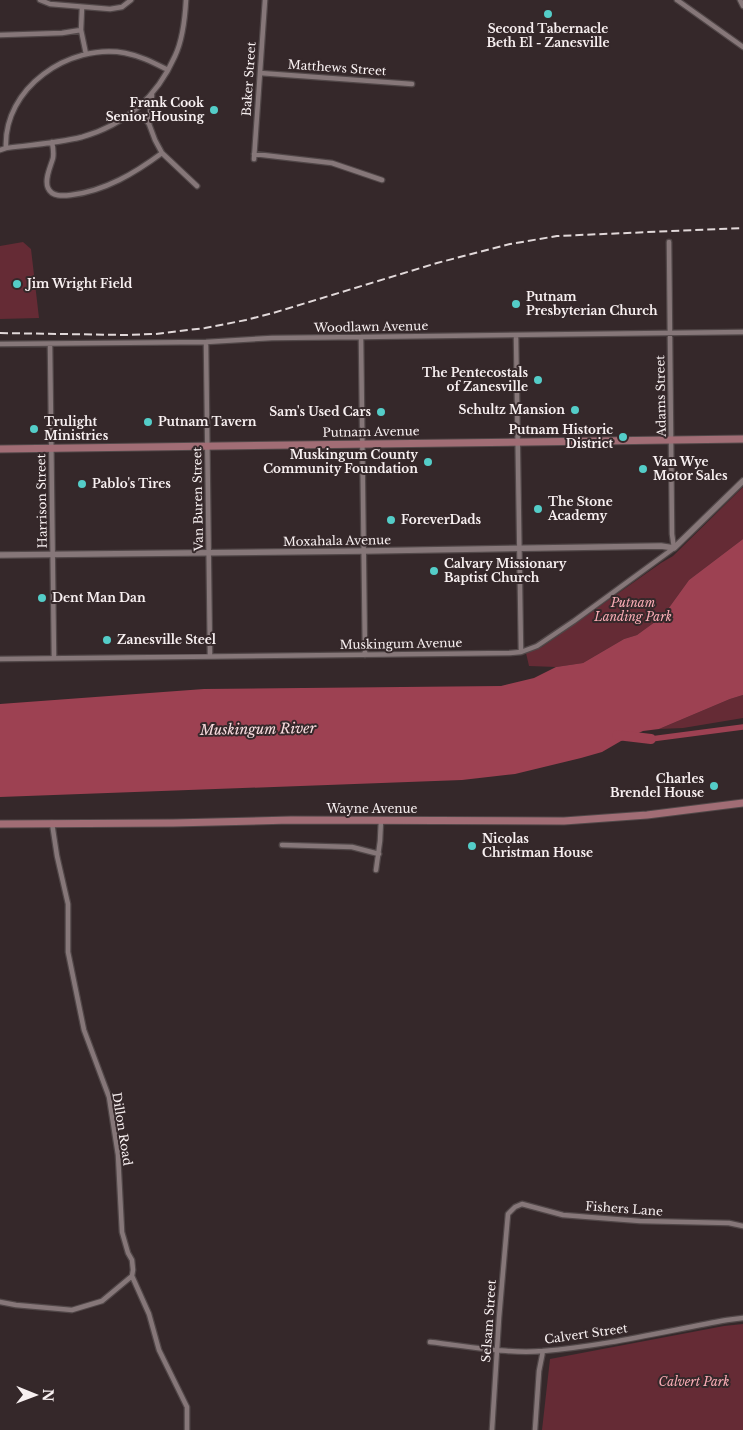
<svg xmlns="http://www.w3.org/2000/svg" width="743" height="1430" font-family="'Libre Baskerville',serif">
<rect width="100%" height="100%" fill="#35282a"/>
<path fill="#652b35" d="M23,242L31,249L39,318L0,319V246Z
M743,487V539L689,580L663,616L637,635L624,639L583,663L556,667L529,666L526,653L542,647L661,563L673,556Z
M743,695V718L683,728L659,729L730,699Z
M743,1324V1430H542L550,1359L724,1326Z"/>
<path fill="#9d4152" d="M743,539V695L730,699L659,729L643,731L621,741L602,752L581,758L515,774L462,780L0,797V704L204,689L501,686L534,678L556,667L583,663L624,639L637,635L663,616L689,580Z"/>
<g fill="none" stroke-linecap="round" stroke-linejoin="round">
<path stroke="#9d4152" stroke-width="5.5" d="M651,739L743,727"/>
<path stroke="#9d4152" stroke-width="10" d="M617,735L651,739"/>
<defs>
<path id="minor" d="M40,0L50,4L110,9L122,7L131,0
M677,0L743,47
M740,0L743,6
M82,7L81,30L86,54
M0,35L62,33L81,30
M260,73L412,84
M132,113L144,117L149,124L155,140L162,153L197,186
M149,124L152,95
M52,142C53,147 54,152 53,158C51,166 44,179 48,188C52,197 63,196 71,195C105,191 135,173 162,153
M6,148C3,88 69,43 125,53C141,56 154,63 168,70
M0,150L6,148C31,145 58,143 82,137C125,125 157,97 175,56C183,39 185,19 186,0
M254,154L332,163L382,180
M254,159L265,0
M516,335L521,652
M361,337L365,655
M206,342L210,656
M0,344L206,342L272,338L361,337L743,332
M50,344L54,658
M0,659L510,653L521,652L537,646L574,621L674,548L672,534L669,242
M52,823L57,856L68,904V952L84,1030L109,1097L118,1155L122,1232L128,1253L132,1260L133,1270L132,1276L149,1314L159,1350L187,1407V1430
M282,845L352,847L379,854
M376,870L380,841L381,820
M0,1302L16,1305L72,1310L102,1301L132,1276
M430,1342C467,1346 506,1354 543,1351C605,1346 666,1331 727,1320L743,1318
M492,1430L499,1318L508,1214L515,1207L522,1204L563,1215L640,1221L729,1223L743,1226
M535,1430L539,1371L543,1351"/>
<path id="tertiary" d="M0,555L364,551L661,546L674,548L743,481"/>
<path id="primary" d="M0,449L743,439
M0,824L173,823L291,820L564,821L647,815L743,803"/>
</defs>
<use href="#minor" stroke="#514748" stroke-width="7"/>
<use href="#tertiary" stroke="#514748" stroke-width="8"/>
<use href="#primary" stroke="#514748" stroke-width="9"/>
<use href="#minor" stroke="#867779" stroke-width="4.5"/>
<use href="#tertiary" stroke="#867779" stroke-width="5.5"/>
<use href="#primary" stroke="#a16d75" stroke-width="7"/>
<path stroke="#e1d8d9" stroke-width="2" stroke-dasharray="8 4" stroke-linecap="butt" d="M0,333L125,335L155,334L205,328L246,320L273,313L437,263L510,244L557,236L743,228"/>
</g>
<g fill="#54cdc8" stroke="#35282a" stroke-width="2">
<circle cx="548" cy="14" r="5"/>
<circle cx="214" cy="110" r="5"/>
<circle cx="17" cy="284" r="5"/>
<circle cx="516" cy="304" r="5"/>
<circle cx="538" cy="380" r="5"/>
<circle cx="575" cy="410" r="5"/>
<circle cx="381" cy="412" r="5"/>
<circle cx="148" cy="422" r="5"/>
<circle cx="34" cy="429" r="5"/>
<circle cx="623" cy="437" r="5"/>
<circle cx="428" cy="462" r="5"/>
<circle cx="643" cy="469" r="5"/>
<circle cx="82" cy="484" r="5"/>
<circle cx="538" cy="509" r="5"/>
<circle cx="391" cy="520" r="5"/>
<circle cx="434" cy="571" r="5"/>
<circle cx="42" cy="598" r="5"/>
<circle cx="107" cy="640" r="5"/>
<circle cx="714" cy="786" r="5"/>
<circle cx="472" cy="846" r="5"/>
</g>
<g text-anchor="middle" stroke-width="4" stroke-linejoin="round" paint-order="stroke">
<g font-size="12" font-weight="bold" fill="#f8f0f1" stroke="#35282a" text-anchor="start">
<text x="548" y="33" text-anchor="middle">Second Tabernacle<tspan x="548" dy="14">Beth El - Zanesville</tspan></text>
<text x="204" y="107" text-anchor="end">Frank Cook<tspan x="204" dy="14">Senior Housing</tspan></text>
<text x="27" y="288">Jim Wright Field</text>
<text x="526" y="301">Putnam<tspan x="526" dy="14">Presbyterian Church</tspan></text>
<text x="528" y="377" text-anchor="end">The Pentecostals<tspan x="528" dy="14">of Zanesville</tspan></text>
<text x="565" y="414" text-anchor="end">Schultz Mansion</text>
<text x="371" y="416" text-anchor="end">Sam's Used Cars</text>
<text x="44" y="426">Trulight<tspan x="44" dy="14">Ministries</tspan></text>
<text x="158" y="426">Putnam Tavern</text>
<text x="613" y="434" text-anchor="end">Putnam Historic<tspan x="613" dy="14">District</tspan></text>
<text x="418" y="459" text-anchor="end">Muskingum County<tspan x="418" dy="14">Community Foundation</tspan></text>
<text x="653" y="466">Van Wye<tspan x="653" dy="14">Motor Sales</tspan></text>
<text x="92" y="488">Pablo's Tires</text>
<text x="548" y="506">The Stone<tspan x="548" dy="14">Academy</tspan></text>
<text x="401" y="524">ForeverDads</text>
<text x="444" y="568">Calvary Missionary<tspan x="444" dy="14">Baptist Church</tspan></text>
<text x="52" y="602">Dent Man Dan</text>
<text x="117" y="644">Zanesville Steel</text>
<text x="704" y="783" text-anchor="end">Charles<tspan x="704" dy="14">Brendel House</tspan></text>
<text x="482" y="843">Nicolas<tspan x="482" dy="14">Christman House</tspan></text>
</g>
<g font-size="12" fill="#f8f0f1" stroke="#35282a">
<text transform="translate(337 68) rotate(4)" y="4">Matthews Street</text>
<text transform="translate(249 79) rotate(-86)" y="4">Baker Street</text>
<text transform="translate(371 327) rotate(-1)" y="4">Woodlawn Avenue</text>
<text transform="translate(661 396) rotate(-91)" y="4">Adams Street</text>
<text transform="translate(371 432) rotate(-1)" y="4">Putnam Avenue</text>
<text transform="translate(198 499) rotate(-91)" y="4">Van Buren Street</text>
<text transform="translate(42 501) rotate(-91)" y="4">Harrison Street</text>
<text transform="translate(337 541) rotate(-1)" y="4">Moxahala Avenue</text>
<text transform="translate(401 644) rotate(-1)" y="4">Muskingum Avenue</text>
<text x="372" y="813">Wayne Avenue</text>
<text transform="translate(122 1129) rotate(81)" y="4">Dillon Road</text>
<text transform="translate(624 1209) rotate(4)" y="4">Fishers Lane</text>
<text transform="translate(489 1321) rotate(-86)" y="4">Selsam Street</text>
<text transform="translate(586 1334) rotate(-8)" y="4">Calvert Street</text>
</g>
<g font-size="12" font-style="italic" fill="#fbadb6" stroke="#35282a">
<text x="633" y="607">Putnam<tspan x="633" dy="14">Landing Park</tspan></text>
<text x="694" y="1386">Calvert Park</text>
</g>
<g font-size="14" font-style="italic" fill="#f8dcdf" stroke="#35282a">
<text transform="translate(258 729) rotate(-1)" y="5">Muskingum River</text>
</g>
</g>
<g transform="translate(35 1395) rotate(91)" stroke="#35282a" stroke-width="4" paint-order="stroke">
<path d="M0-4L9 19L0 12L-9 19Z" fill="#f8f0f1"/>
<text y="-8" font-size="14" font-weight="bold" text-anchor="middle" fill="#f8f0f1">N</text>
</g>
</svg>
